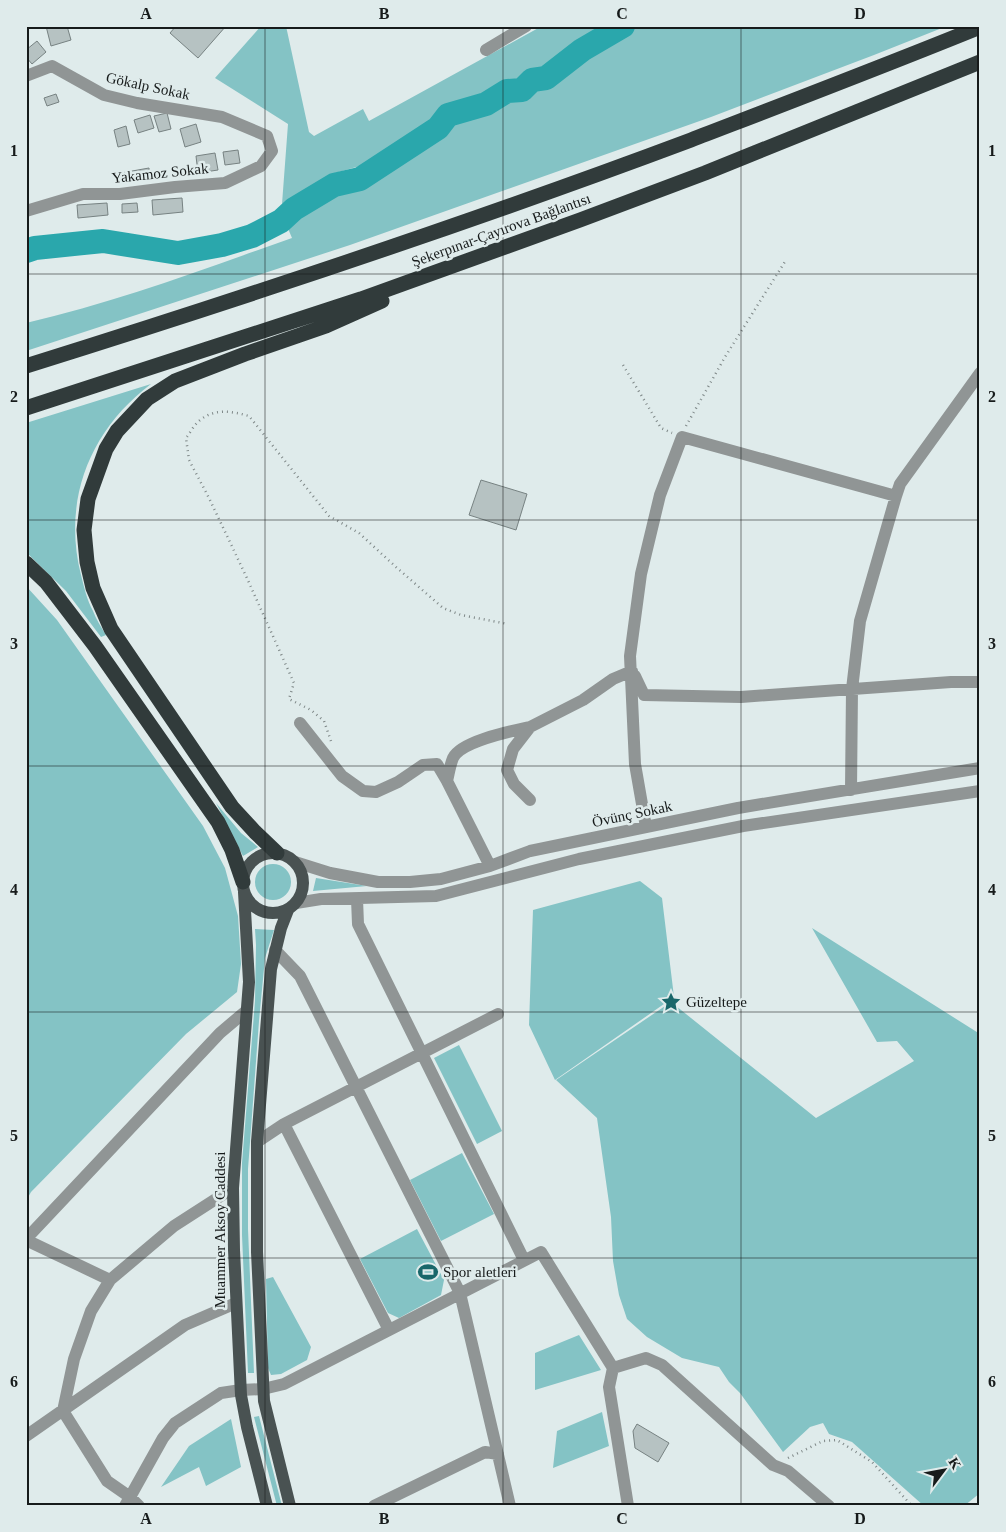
<svg xmlns="http://www.w3.org/2000/svg" width="1006" height="1532" font-family="Georgia,serif">
<rect width="100%" height="100%" fill="#dfebeb"/>
<path fill="#84c3c5" d="M261,26H286L309,132L314,136L363,109L369,121L542,26H609L552,64L538,68L521,80L510,83L488,93L445,109L434,120L374,162L335,173L282,204L288,124L215,78Z
M633,26H947L874,55L711,117L350,245L26,351V323C117,302 204,269 292,238L284,219L324,195L367,181L395,165L453,122L487,107L524,96L534,87L548,84L605,41Z
M151,384C90,430 62,500 81,575C84,587 87,600 93,611C96,619 101,627 106,635L101,637L66,591L26,552V423Z
M26,586L57,620L203,826L225,868L238,916L241,964L237,992L186,1034L31,1192L26,1201Z
M216,803L241,833L258,847L243,856Z
M255 882a18 18 0 1 1 36 0a18 18 0 1 1-36 0Z
M316,878L367,886L313,891Z
M640,881L662,898L674,997L555,1080L529,1025L533,910Z
M812,928L980,1034V1493L964,1506H924L852,1442L829,1434L823,1423L810,1427L783,1452L740,1393L729,1382L719,1367L682,1358L647,1337L627,1319L619,1295L613,1261L611,1217L597,1118L556,1080L671,1002L816,1118L914,1061L897,1041L877,1042Z
M255,929L274,930L265,958L259,1021L248,1169V1229L254,1373H248L242,1235V1163L255,1001L256,945Z
M459,1045L502,1131L477,1144L434,1058Z
M462,1153L494,1214L441,1241L410,1180Z
M417,1229L444,1280L441,1295L399,1318L388,1313L360,1259Z
M273,1277L311,1347L307,1360L281,1374L271,1375L268,1368L266,1279Z
M579,1335L601,1370L535,1390V1353Z
M602,1412L609,1446L553,1468L557,1431Z
M259,1416L282,1506H277L254,1417Z
M231,1419L241,1467L206,1486L199,1467L161,1487L189,1446Z"/>
<g fill="none" stroke-linecap="round" stroke-linejoin="round">
<path stroke="#2aa7ac" stroke-width="24" d="M26,251L35,248L103,241L178,253L222,245L252,236L281,221L294,209L334,185L360,179L438,128L448,115L486,104L507,91L522,90L532,80L546,78L582,50L623,26"/>
</g>
<path fill="#b6c2c2" stroke="#778282" d="M46,26H67L71,40L51,46Z
M176,26H226L198,58L170,33Z
M37,41L46,52L32,64L26,57V50Z
M56,94L59,102L47,106L44,98Z
M167,113L171,129L159,132L154,116Z
M150,115L154,128L138,133L134,120Z
M196,124L201,142L185,147L180,129Z
M126,126L130,144L118,147L114,130Z
M238,150L240,163L225,165L223,152Z
M215,153L218,170L198,173L196,156Z
M149,168L150,179L123,183L121,173Z
M182,198L183,212L153,215L152,200Z
M107,203L108,215L78,218L77,205Z
M137,203L138,212L122,213V204Z
M481,480L527,494L516,530L469,515Z
M637,1424L669,1443L658,1462L635,1448L633,1431Z"/>
<g fill="none" stroke-linecap="round" stroke-linejoin="round">
<path stroke="#7f8888" stroke-width="2.5" stroke-dasharray="1 4" stroke-linecap="butt" d="M623,365L661,428L672,433
M686,426L725,357L786,260
M331,741L324,721L311,710L289,699L294,683L246,576L209,498L189,460L186,438C190,433 194,425 199,421C214,408 231,411 249,416L329,516L359,533L396,567L443,608L461,615L508,624
M788,1458L823,1441L837,1440L872,1462L912,1506"/>
<path stroke="#909595" stroke-width="12" d="M486,50L526,26
M26,76L52,66L104,95L137,103L222,117L267,136L272,151L261,166L225,183L175,187L120,194H83L26,211
M635,676L644,695L741,697L951,682H980
M300,723L342,776L363,791L376,792L398,782L423,765L437,764L447,781
M851,790L852,689L860,621L896,496L900,484L980,373
M530,800L514,784L507,770L513,749L530,727L583,700L613,679L632,671
M646,827L635,764L630,656L641,574L660,495L682,437L896,496
M295,862L330,873L378,882H410L441,879L490,866L530,851L646,827L738,808L980,768
M490,866L447,781C449,773 450,765 453,758C461,741 512,731 530,727
M357,899L358,924L524,1260
M296,903L321,899L436,896L579,859L743,826L980,791
M275,950L300,976L460,1293L510,1506
M284,1124L389,1330
M257,1142L284,1124L498,1014
M26,1239L220,1033L246,1011
M26,1240L110,1280
M613,1368L609,1387L628,1506
M26,1436L185,1325L236,1303
M125,1506L163,1438L175,1423L221,1393L241,1390L263,1389L284,1384L541,1252L613,1368L646,1358L662,1365L773,1465L788,1471L829,1506
M139,1506L130,1497L107,1481L63,1411L74,1359L91,1311L110,1280L174,1226L233,1188
M374,1506L485,1452L498,1454"/>
<path stroke="#495252" stroke-width="12" d="M243 883a30 30 0 1 1 60 0a30 30 0 1 1-60 0Z
M244,892L249,982L233,1188L234,1250L241,1395L247,1427L267,1506
M288,910L281,928L271,969L257,1142V1252L264,1401L290,1506"/>
<path stroke="#313b3b" stroke-width="15" d="M26,366C250,296 472,222 691,140C787,103 884,66 980,27
M26,408L361,299L580,220L705,173L980,62
M26,563L46,582L95,646L218,822L232,850L243,882
M277,853L255,832L232,807L111,629L93,588L87,562L84,530L88,499L106,449L117,431L147,399L175,381L245,354L326,326L382,301"/>
</g>
<path fill="none" stroke="#171b1b" stroke-width="1" stroke-opacity="0.55" d="M265,26V1506M503,26V1506M741,26V1506M26,274H980M26,520H980M26,766H980M26,1012H980M26,1258H980"/>
<defs>
<symbol id="sight-bare" viewBox="-9 -9 18 18"><path d="M0-6L1.8-2.2L6-1.7L2.9 1.2L3.7 5.4L0 3.3L-3.7 5.4L-2.9 1.2L-6-1.7L-1.8-2.2Z" fill="#19676a" stroke="#dfebeb" stroke-width="2.5" paint-order="stroke"/></symbol>
<symbol id="stadium-bare" viewBox="-9 -9 18 18"><path d="M0-5a6.5 5 0 1 0 0 10a6.5 5 0 1 0 0-10ZM-3.5-1.8h7v3.6h-7Z" fill="#19676a" stroke="#dfebeb" stroke-width="2.5" paint-order="stroke"/></symbol>
</defs>
<g fill-rule="evenodd">
<use href="#sight-bare" x="657" y="988" width="28" height="28"/>
<use href="#stadium-bare" x="414" y="1258" width="28" height="28"/>
</g>
<g text-anchor="middle" stroke-width="5" stroke-linejoin="round" paint-order="stroke">
<g font-size="15" fill="#171b1b" stroke="#dfebeb">
<text transform="translate(148 86) rotate(12)" y="5">Gökalp Sokak</text>
<text transform="translate(160 173) rotate(-6)" y="5">Yakamoz Sokak</text>
<text transform="translate(501 230) rotate(-20)" y="5">Şekerpınar-Çayırova Bağlantısı</text>
<text transform="translate(632 814) rotate(-12)" y="5">Övünç Sokak</text>
<text transform="translate(220 1230) rotate(-90)" y="5">Muammer Aksoy Caddesi</text>
</g>
<g font-size="15" fill="#171b1b" stroke="#dfebeb" text-anchor="start">
<text x="686" y="1007">Güzeltepe</text>
<text x="443" y="1277">Spor aletleri</text>
</g>
</g>
<rect width="1006" height="1532" fill="none" stroke="#dfebeb" stroke-width="55"/>
<g transform="translate(944 1470) rotate(58)" stroke="#dfebeb" stroke-width="4" paint-order="stroke">
<path d="M0-4L9 19L0 12L-9 19Z" fill="#171b1b"/>
<text y="-8" font-size="14" font-weight="bold" text-anchor="middle" fill="#171b1b">K</text>
</g>
<rect x="28" y="28" width="950" height="1476" fill="none" stroke="#171b1b" stroke-width="2"/>
<g font-size="16" text-anchor="middle" font-weight="bold" fill="#171b1b">
<text x="146" y="19">A</text>
<text x="384" y="19">B</text>
<text x="622" y="19">C</text>
<text x="860" y="19">D</text>
<text x="14" y="156">1</text>
<text x="992" y="156">1</text>
<text x="14" y="402">2</text>
<text x="992" y="402">2</text>
<text x="14" y="649">3</text>
<text x="992" y="649">3</text>
<text x="14" y="895">4</text>
<text x="992" y="895">4</text>
<text x="14" y="1141">5</text>
<text x="992" y="1141">5</text>
<text x="14" y="1387">6</text>
<text x="992" y="1387">6</text>
<text x="146" y="1524">A</text>
<text x="384" y="1524">B</text>
<text x="622" y="1524">C</text>
<text x="860" y="1524">D</text>
</g>
</svg>
